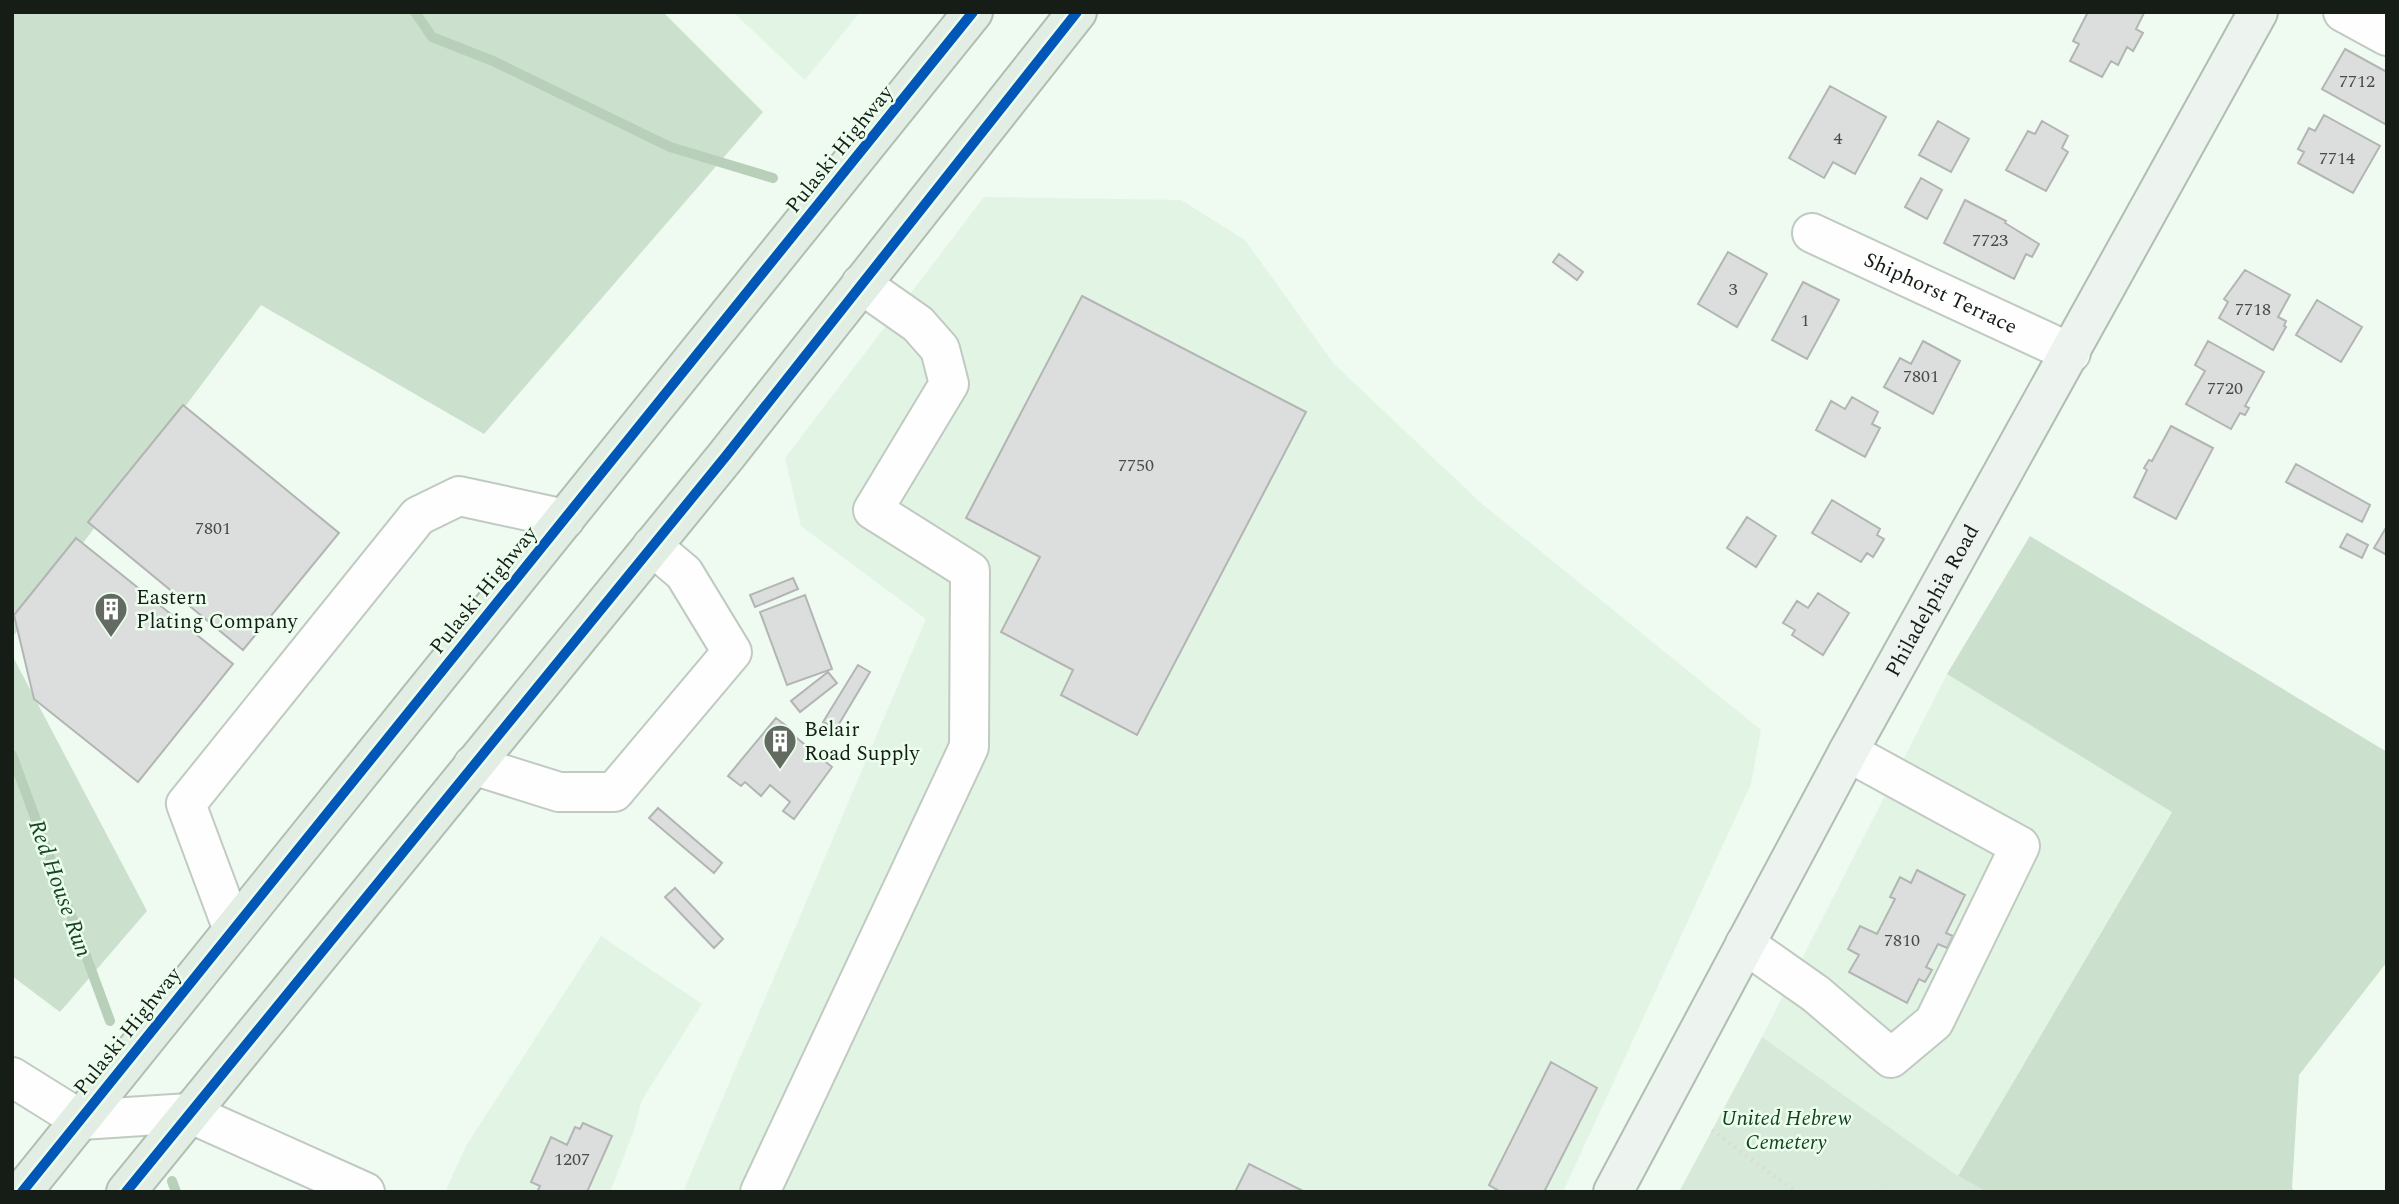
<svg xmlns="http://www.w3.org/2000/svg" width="2399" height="1204" font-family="Spectral,serif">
<rect width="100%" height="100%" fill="#effaf0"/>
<path fill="#e2f5e4" d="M733,12H860L805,80Z
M984,197L1181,200L1245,240L1334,364L1481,503L1761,730L1751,784L1563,1192H683L926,619L801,526L785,458Z
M1947,674L2172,811L1958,1176L1762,1037Z
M601,936L702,1004L642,1100L633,1133L610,1192H445L466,1146Z"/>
<path fill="#d7ead9" d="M1762,1037L1958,1176L1987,1192H1679Z"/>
<path fill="#cce0ce" d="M12,12H663L763,112L484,434L261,305L12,638Z
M2030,536L2387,752V962L2299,1075L2292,1188L2295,1192H1987L1958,1176L2172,812L1947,674Z
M12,655L147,911L60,1012L12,976Z"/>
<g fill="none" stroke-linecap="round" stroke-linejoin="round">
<path stroke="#b8cfba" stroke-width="10" d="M415,12L432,37L493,61L670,147L773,178
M12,755L110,1021
M172,1181L176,1192"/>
</g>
<path fill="#dcdede" stroke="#b2b5b4" stroke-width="2" d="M2088,12L2144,13L2136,29L2143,33L2133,51L2127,47L2118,65L2111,61L2102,77L2070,61L2079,44L2073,41Z
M2345,49L2387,72V125L2322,89Z
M1830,86L1886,117L1855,174L1833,162L1824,178L1789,158Z
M2324,115L2380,146L2353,193L2298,163L2304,152L2298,149L2309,128L2315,131Z
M1938,121L1969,139L1951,172L1919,155Z
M2042,121L2068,136L2062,148L2068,152L2046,191L2006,170L2028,131L2035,134Z
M1921,178L1942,190L1927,219L1905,207Z
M1965,200L2006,221L2005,223L2039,244L2032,257L2026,254L2014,279L1944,243Z
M1728,252L1767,274L1737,327L1698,304Z
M1559,254L1583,272L1577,280L1553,262Z
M2245,270L2290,295L2278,317L2286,321L2284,326L2286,327L2273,350L2219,318L2228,302L2224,299Z
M1803,282L1839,300L1807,359L1772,340Z
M1082,296L1306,412L1137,735L1061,695L1073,670L1001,632L1040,557L966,518Z
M2317,300L2362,327L2341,362L2296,335Z
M1923,341L1960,361L1933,414L1884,387L1900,358L1911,364Z
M2208,341L2264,372L2245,406L2249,408L2245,415L2240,413L2231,429L2186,404L2205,371L2195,365Z
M1852,397L1878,412L1872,424L1880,428L1865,457L1816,430L1831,401L1845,409Z
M183,405L339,533L243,650L88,522Z
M2171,426L2213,448L2176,519L2134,497L2147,470L2144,468L2149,460L2152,461Z
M2296,464L2370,505L2362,522L2286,482Z
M1832,500L1880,529L1877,535L1884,539L1873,557L1867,553L1861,562L1812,533Z
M1747,517L1776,536L1756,567L1727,548Z
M2387,526V555L2374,548Z
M2347,534L2368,545L2362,558L2340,547Z
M76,538L233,664L138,782L34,699L14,615Z
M793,578L798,589L755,607L750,595Z
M1818,593L1849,613L1823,655L1792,635L1795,630L1783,623L1797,601L1808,608Z
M805,595L832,669L787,685L760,612Z
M858,665L870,672L836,729L823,722Z
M828,672L837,683L800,712L791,701Z
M776,718L790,729L784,736L789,740L793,735L832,767L794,819L783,811L790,802L770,785L761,796L745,782L741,786L728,776Z
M658,808L722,863L714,873L649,818Z
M1917,870L1965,895L1946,933L1953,936L1947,948L1938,944L1926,967L1932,970L1925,982L1919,979L1907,1003L1849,972L1859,955L1848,949L1860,926L1877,934L1895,899L1890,897L1900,877L1911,883Z
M675,888L723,939L714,948L665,897Z
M1551,1062L1597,1088L1544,1192H1501L1489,1185Z
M583,1123L612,1136L587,1192H537L540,1186L531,1182L551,1137L567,1145L575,1127L580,1129Z
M1249,1164L1305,1192H1235Z"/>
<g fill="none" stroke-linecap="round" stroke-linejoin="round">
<defs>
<g id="minor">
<path d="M2343,12L2387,36"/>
<path id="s1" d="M1812,233L2071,353"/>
<path d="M473,765L559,792H614L732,652L684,573L652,546"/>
<path d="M233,930L186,804L418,516L459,496L565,519"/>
<path d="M1745,944L1816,994L1891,1058L1934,1022L2020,846L1848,752"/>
<path d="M12,1077L81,1120L189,1113L365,1192"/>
<path d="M760,1192L969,747L970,571L873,510L949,384L940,349L918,324L861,284"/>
</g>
<g id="major">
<path id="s2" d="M1613,1192L1848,752L2258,12"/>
</g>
<path id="highway" d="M22,1192L973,12
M126,1192L726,456L1077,12"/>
</defs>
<use href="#minor" stroke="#c1cac2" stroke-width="42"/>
<use href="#major" stroke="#b0beb2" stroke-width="42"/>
<use href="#highway" stroke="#b0beb2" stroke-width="42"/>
<path stroke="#d9dcd9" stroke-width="4.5" stroke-dasharray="2 5" stroke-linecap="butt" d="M1712,1130L1796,1192
M1881,1192L1884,1185"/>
<use href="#minor" stroke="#fdfefd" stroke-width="38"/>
<use href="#major" stroke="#edf3ee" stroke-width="38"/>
<use href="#highway" stroke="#e2ede4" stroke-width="38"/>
<defs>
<path id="cycleway" d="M22,1192L973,12
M126,1192L726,456L1077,12"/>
</defs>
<use href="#cycleway" stroke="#ebfeed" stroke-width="15"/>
<use href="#cycleway" stroke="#0057b8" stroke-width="10"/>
</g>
<defs>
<symbol id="building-pin" viewBox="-11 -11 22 30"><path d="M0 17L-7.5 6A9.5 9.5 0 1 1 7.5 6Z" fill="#626a62" stroke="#ebfeed"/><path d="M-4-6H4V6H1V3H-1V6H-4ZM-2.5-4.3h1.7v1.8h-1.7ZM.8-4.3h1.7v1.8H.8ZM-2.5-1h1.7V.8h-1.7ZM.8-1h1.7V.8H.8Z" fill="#fff"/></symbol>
</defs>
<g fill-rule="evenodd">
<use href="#building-pin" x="92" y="590" width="38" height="52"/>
<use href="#building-pin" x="761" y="722" width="38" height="52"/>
</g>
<g text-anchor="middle" stroke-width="5" stroke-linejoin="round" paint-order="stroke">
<g font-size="18" fill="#484c48">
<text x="2357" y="87">7712</text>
<text x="1838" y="144">4</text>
<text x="2337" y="164">7714</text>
<text x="1990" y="246">7723</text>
<text x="1733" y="295">3</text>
<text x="2253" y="315">7718</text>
<text x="1805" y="326">1</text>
<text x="1921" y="382">7801</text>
<text x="2225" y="394">7720</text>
<text x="1136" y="471">7750</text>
<text x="213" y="534">7801</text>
<text x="1902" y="946">7810</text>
<text x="572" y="1165">1207</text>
</g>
<g font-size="21" fill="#161c16" stroke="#ebfeed">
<text transform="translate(839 149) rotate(-51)" y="7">Pulaski Highway</text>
<text dy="7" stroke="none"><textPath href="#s1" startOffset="142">Shiphorst Terrace</textPath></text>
<text transform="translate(483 590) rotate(-51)" y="7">Pulaski Highway</text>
<text dy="7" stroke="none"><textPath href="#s2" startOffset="672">Philadelphia Road</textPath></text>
<text transform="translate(127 1031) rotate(-51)" y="7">Pulaski Highway</text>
</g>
<g font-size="21" fill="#161c16" stroke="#ebfeed" text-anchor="start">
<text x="136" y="604">Eastern<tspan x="136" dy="24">Plating Company</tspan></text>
<text x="804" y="736">Belair<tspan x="804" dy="24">Road Supply</tspan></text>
</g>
<g font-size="21" font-style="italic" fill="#15411f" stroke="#ebfeed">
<text x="1786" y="1125">United Hebrew<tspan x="1786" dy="24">Cemetery</tspan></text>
</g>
<g font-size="23" font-style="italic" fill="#194523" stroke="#ebfeed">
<text transform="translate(61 888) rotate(70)" y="8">Red House Run</text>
</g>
</g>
<rect width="2399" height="1204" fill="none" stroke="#161c16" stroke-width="28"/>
</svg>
